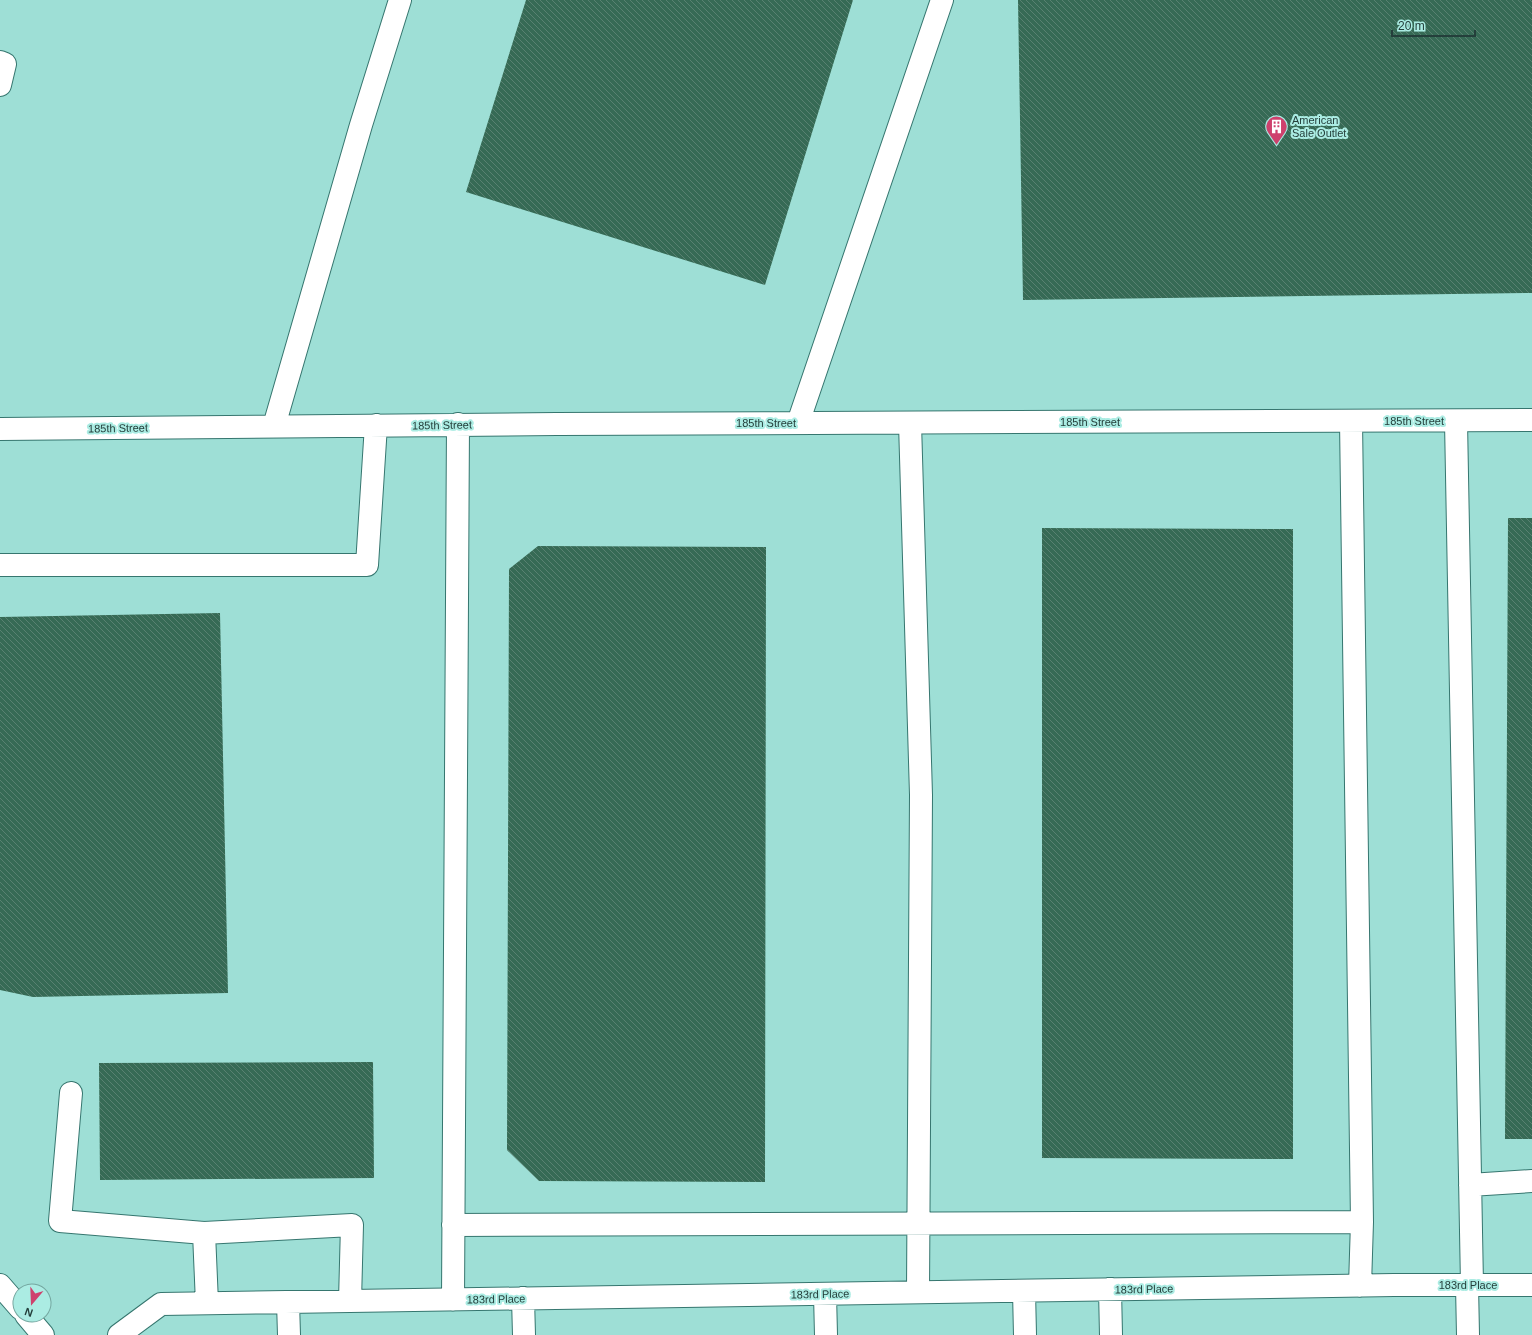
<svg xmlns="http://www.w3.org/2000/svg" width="1532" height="1335" font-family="Helvetica,sans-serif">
<defs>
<pattern id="building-back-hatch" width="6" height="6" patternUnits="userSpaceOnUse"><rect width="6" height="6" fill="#366a55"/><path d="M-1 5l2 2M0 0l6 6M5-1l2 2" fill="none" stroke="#588171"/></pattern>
</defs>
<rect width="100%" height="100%" fill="#9edfd6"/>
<path fill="url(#building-back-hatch)" d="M526,0H853L765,285L466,192Z
M1018,0H1532V293L1023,300Z
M1508,518H1532V1139H1505Z
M1042,528L1293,529V1159L1042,1158Z
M538,546L766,547L765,1182L539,1181L507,1150L509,569Z
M220,613L228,993L33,997L0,990V617Z
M373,1062L374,1178L100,1180L99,1063Z"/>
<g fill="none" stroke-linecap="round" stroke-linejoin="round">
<defs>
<path id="minor" d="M0,62L5,64L0,85
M1351,421L1362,1222L1360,1286
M1456,421L1472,1285
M798,423L942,0
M910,423L921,795L918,1292
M274,426L361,125L400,0
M0,429L557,424L1532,420
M0,565H367L376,425
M71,1093L60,1221L204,1233L207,1303
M1470,1185L1532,1181
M453,1225L1362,1222
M204,1233L352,1225L350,1301
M0,1285L20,1308
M1467,1285L1468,1335
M1110,1289L1111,1335
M1024,1291L1025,1335
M825,1294L826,1335
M523,1298L524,1335
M453,1300L458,424
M288,1302L289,1335
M26,1315L43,1335
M119,1335L161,1304L1394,1285H1532"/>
</defs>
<use href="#minor" stroke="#36766f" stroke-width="24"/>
<use href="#minor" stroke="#fff" stroke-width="22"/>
</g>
<defs>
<symbol id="building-pin" viewBox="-11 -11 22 30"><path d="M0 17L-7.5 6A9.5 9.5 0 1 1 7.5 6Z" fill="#ce416d" stroke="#abece3"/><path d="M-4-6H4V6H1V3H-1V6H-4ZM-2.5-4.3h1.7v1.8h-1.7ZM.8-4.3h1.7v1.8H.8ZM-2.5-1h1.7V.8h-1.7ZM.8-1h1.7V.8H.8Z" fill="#fff"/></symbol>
</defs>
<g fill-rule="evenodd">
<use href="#building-pin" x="1264" y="114" width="25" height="34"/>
</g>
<g text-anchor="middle" stroke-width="4" stroke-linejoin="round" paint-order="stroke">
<g font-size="11" fill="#243f3b" stroke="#abece3" text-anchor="start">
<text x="1292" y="124">American<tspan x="1292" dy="13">Sale Outlet</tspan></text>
</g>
<g font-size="11" fill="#243f3b" stroke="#abece3">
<text x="1414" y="425">185th Street</text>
<text x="1090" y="426">185th Street</text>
<text x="766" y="427">185th Street</text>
<text transform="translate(442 425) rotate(-1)" y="4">185th Street</text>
<text transform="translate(118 428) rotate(-1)" y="4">185th Street</text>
<text x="1468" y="1289">183rd Place</text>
<text transform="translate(1144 1289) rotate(-1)" y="4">183rd Place</text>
<text transform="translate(820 1294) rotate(-1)" y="4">183rd Place</text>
<text transform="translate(496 1299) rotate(-1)" y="4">183rd Place</text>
</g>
</g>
<g transform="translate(32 1303) rotate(199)"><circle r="19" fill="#abece3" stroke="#75a7a0"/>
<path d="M0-3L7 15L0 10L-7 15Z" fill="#ce416d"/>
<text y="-6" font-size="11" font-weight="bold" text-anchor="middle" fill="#243f3b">N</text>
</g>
<path d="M1392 30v6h83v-6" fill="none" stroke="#243f3b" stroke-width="2"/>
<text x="1398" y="30" font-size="12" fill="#243f3b" stroke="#abece3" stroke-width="3" paint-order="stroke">20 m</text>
</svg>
